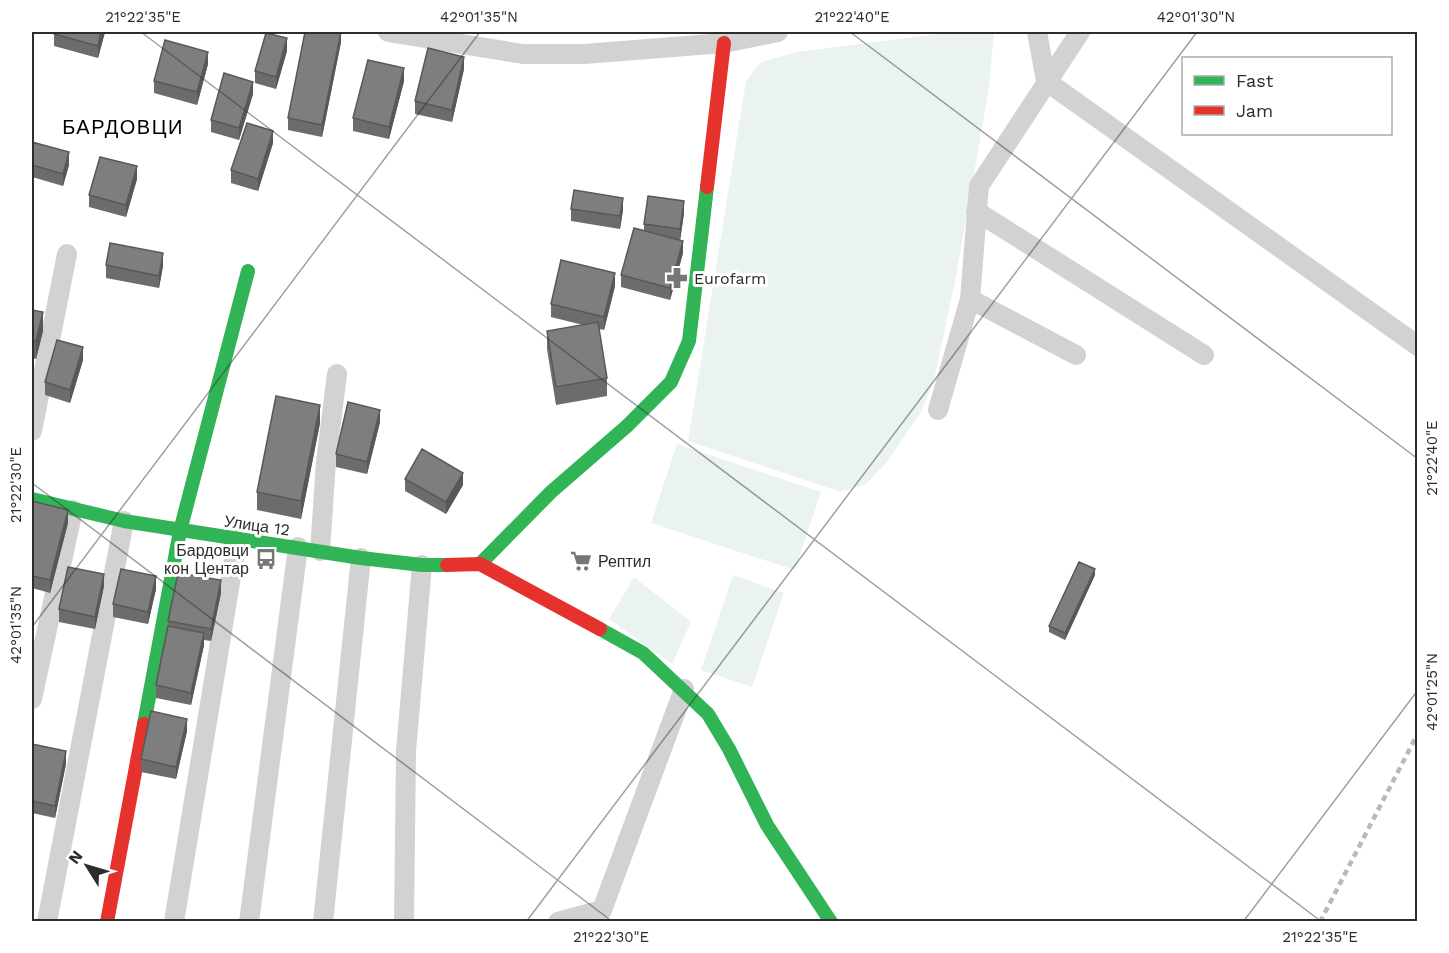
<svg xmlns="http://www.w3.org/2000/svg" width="1449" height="953" font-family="'Work Sans',sans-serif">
<rect width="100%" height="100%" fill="#fff"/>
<path fill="#ebf3f2" d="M953,32H994L989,87L956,277L934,380L921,412L887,462L866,484L841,492L688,441L746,81L761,62L797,52Z
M677,444L821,492L795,570L651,523Z
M733,575L784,593L752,687L701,670Z
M634,577L691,622L672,664L609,619Z"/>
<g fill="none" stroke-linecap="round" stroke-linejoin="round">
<path stroke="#d2d2d2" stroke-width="20" d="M388,32L523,54H584L724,43L778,32
M1037,32L1046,81L1418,346
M976,211L1204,355
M970,299L1076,355
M938,410L970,299L979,186L1080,32
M32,431L67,254
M320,551L326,462L337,374
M32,699L73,510
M47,922L124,521
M174,922L237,540
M249,922L298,547
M323,922L361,558
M404,922L406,751L422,565
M558,922L602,910L684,689"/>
<path stroke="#30b455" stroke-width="14" d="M32,499L124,521L361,558L422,565H447
M480,564L551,492L627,426L671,382L689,341L707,187
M600,629L643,653L708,714L729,749L767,825L831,922
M144,724L180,531L248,271"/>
<path stroke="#e5322d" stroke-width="14" d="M707,187L724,43
M447,565L480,564L600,629
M107,922L144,724"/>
<path stroke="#b9b9b9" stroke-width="4.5" stroke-dasharray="6 4.5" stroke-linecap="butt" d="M1320,922L1418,733"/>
</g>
<path fill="#6c6c6c" d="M54,32H105L98,58L54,46Z
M341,42L322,137L288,130V118Z
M287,51L276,89L255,83V71Z
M208,64L197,105L154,93V81Z
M464,69L452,122L415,114V101Z
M404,81L389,139L353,131V118Z
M253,94L239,140L211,132V120Z
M32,142L69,165L63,186L32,177Z
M273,143L258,191L231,183V170Z
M137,179L126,217L89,207V195Z
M571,209L623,210L620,229L571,221Z
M684,213L680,240L683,253L670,300L621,287V275L644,230V224Z
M106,265L163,266L159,288L106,278Z
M615,286L604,330L599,329L607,378V396L556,405L547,349V331L583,325L551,317V304Z
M32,310L43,331L36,359L32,358Z
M83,360L70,403L45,395V382Z
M380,422L367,474L336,467V454Z
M320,423L301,519L257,510V492Z
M405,479L463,485L446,514L405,491Z
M32,501L68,523L50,593L32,588Z
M1095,575L1065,640L1049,632V626Z
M104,586L95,629L59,622V609Z
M156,589L148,624L113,617V604Z
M221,593L211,641L204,640V645L191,705L156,698V685L168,626V621Z
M187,731L176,779L141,772V759Z
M32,744L66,764L55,818L32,813Z"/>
<path fill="#585858" d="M101,32H105L98,58V46Z
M341,32V42L322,137V125Z
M287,38V51L276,89V77Z
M208,52V64L197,105V92Z
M464,57V69L452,122V110Z
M404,68V81L389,139V127Z
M253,82V94L239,140V128Z
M273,131V143L258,191V179Z
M69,152V165L63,186V174Z
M137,166V179L126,217V205Z
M623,198V210L620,229V216Z
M684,201V213L680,241V229Z
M683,241V253L670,300V288Z
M163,253V266L159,288V276Z
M615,273V286L604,330V317Z
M43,312V331L36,359V341Z
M83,347V360L70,403V390Z
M320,405V423L301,519V501Z
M380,410V422L367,474V462Z
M463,473V485L446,514V502Z
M68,510V523L50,593V580Z
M1095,569V575L1065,640V633Z
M104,574V586L95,629V617Z
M156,576V589L148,624V612Z
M221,580V593L211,641V629Z
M204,633V645L191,705V693Z
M187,719V731L176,779V767Z
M66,751V764L55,818V806Z"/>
<path fill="#7e7e7e" stroke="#585858" stroke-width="1.5" d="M54,32H101L98,46L54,34Z
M305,32H341L322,125L288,118Z
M266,33L287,38L276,77L255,71Z
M165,40L208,52L197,92L154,81Z
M428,48L464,57L452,110L415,101Z
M368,60L404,68L389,127L353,118Z
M224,73L253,82L239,128L211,120Z
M247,123L273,131L258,179L231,170Z
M32,142L69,152L63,174L32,165Z
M100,157L137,166L126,205L89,195Z
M574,190L623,198L620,216L571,209Z
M648,196L684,201L680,229L644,224Z
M634,228L683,241L670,288L621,275Z
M110,243L163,253L159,276L106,265Z
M561,260L615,273L604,317L551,304Z
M32,310L43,312L36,341L32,340Z
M598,322L607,378L556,387L547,331Z
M57,340L83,347L70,390L45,382Z
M276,396L320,405L301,501L257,492Z
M348,402L380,410L367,462L336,454Z
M422,449L463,473L446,502L405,479Z
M32,501L68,510L50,580L32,576Z
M1079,562L1095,569L1065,633L1049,626Z
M68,567L104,574L95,617L59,609Z
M121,569L156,576L148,612L113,604Z
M178,573L221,580L211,629L168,621Z
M168,626L204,633L191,693L156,685Z
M151,711L187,719L176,767L141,759Z
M32,744L66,751L55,806L32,801Z"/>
<path fill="none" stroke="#2d2d2d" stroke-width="1.5" stroke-opacity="0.45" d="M141,32L1322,922M850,32L1418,459M32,483L613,922M32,627L480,32M526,922L1197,32M1243,922L1418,690"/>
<defs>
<symbol id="pharmacy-bare" viewBox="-9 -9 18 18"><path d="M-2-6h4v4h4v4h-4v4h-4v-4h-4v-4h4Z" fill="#767676" stroke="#fff" stroke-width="2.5" paint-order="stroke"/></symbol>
<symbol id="bus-bare" viewBox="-9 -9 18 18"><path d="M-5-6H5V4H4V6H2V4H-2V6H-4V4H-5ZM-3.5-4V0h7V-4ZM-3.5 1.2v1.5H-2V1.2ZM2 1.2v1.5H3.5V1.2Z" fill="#767676" stroke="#fff" stroke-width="2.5" paint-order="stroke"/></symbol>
<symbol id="supermarket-bare" viewBox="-9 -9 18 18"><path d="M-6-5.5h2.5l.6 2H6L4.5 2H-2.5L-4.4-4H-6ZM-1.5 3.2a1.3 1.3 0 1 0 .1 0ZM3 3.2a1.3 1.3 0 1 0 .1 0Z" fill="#767676" stroke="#fff" stroke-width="2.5" paint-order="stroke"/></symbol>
</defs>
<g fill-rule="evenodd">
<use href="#pharmacy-bare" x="662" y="263" width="30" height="30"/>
<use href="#bus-bare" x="251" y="544" width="30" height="30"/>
<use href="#supermarket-bare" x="566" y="546" width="30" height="30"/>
</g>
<g text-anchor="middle" stroke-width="6" stroke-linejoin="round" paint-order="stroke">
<g font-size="16" fill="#2d2d2d" stroke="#fff" text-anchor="start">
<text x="694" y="284">Eurofarm</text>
<text x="249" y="556" text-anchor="end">Бардовци<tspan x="249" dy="18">кон Центар</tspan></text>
<text x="598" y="567">Рептил</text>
</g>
<g font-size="16" fill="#2d2d2d" stroke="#fff">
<text transform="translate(257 525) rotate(8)" y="6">Улица 12</text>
</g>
<g font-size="20" letter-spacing="1.5" fill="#000" stroke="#fff">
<text x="123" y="134">БАРДОВЦИ</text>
</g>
</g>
<rect width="1449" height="953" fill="none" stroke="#ffffff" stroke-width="66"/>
<rect x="1182" y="57" width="210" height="78" fill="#ffffff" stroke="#ababab" stroke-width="1.5"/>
<rect x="1194" y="76" width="30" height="9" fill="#30b455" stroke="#ababab" stroke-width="1.5"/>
<text x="1236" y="87" font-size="18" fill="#2d2d2d">Fast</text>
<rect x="1194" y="106" width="30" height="9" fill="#e5322d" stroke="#ababab" stroke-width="1.5"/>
<text x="1236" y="117" font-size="18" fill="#2d2d2d">Jam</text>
<g transform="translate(87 866) rotate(307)" stroke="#ffffff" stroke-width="4.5" paint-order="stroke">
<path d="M0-4.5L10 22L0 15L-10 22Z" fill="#2d2d2d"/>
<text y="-9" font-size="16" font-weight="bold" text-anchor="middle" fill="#2d2d2d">N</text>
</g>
<rect x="33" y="33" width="1383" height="887" fill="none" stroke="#2d2d2d" stroke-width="2"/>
<g font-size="15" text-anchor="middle" fill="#2d2d2d">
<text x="143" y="22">21°22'35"E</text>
<text x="479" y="22">42°01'35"N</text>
<text x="852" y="22">21°22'40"E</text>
<text x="1196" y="22">42°01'30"N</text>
<text transform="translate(1432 458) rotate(-90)" y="5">21°22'40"E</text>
<text transform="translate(16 485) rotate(-90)" y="5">21°22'30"E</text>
<text transform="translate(16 625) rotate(-90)" y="5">42°01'35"N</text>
<text transform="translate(1432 692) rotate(-90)" y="5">42°01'25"N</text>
<text x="611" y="942">21°22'30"E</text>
<text x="1320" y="942">21°22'35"E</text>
</g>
</svg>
